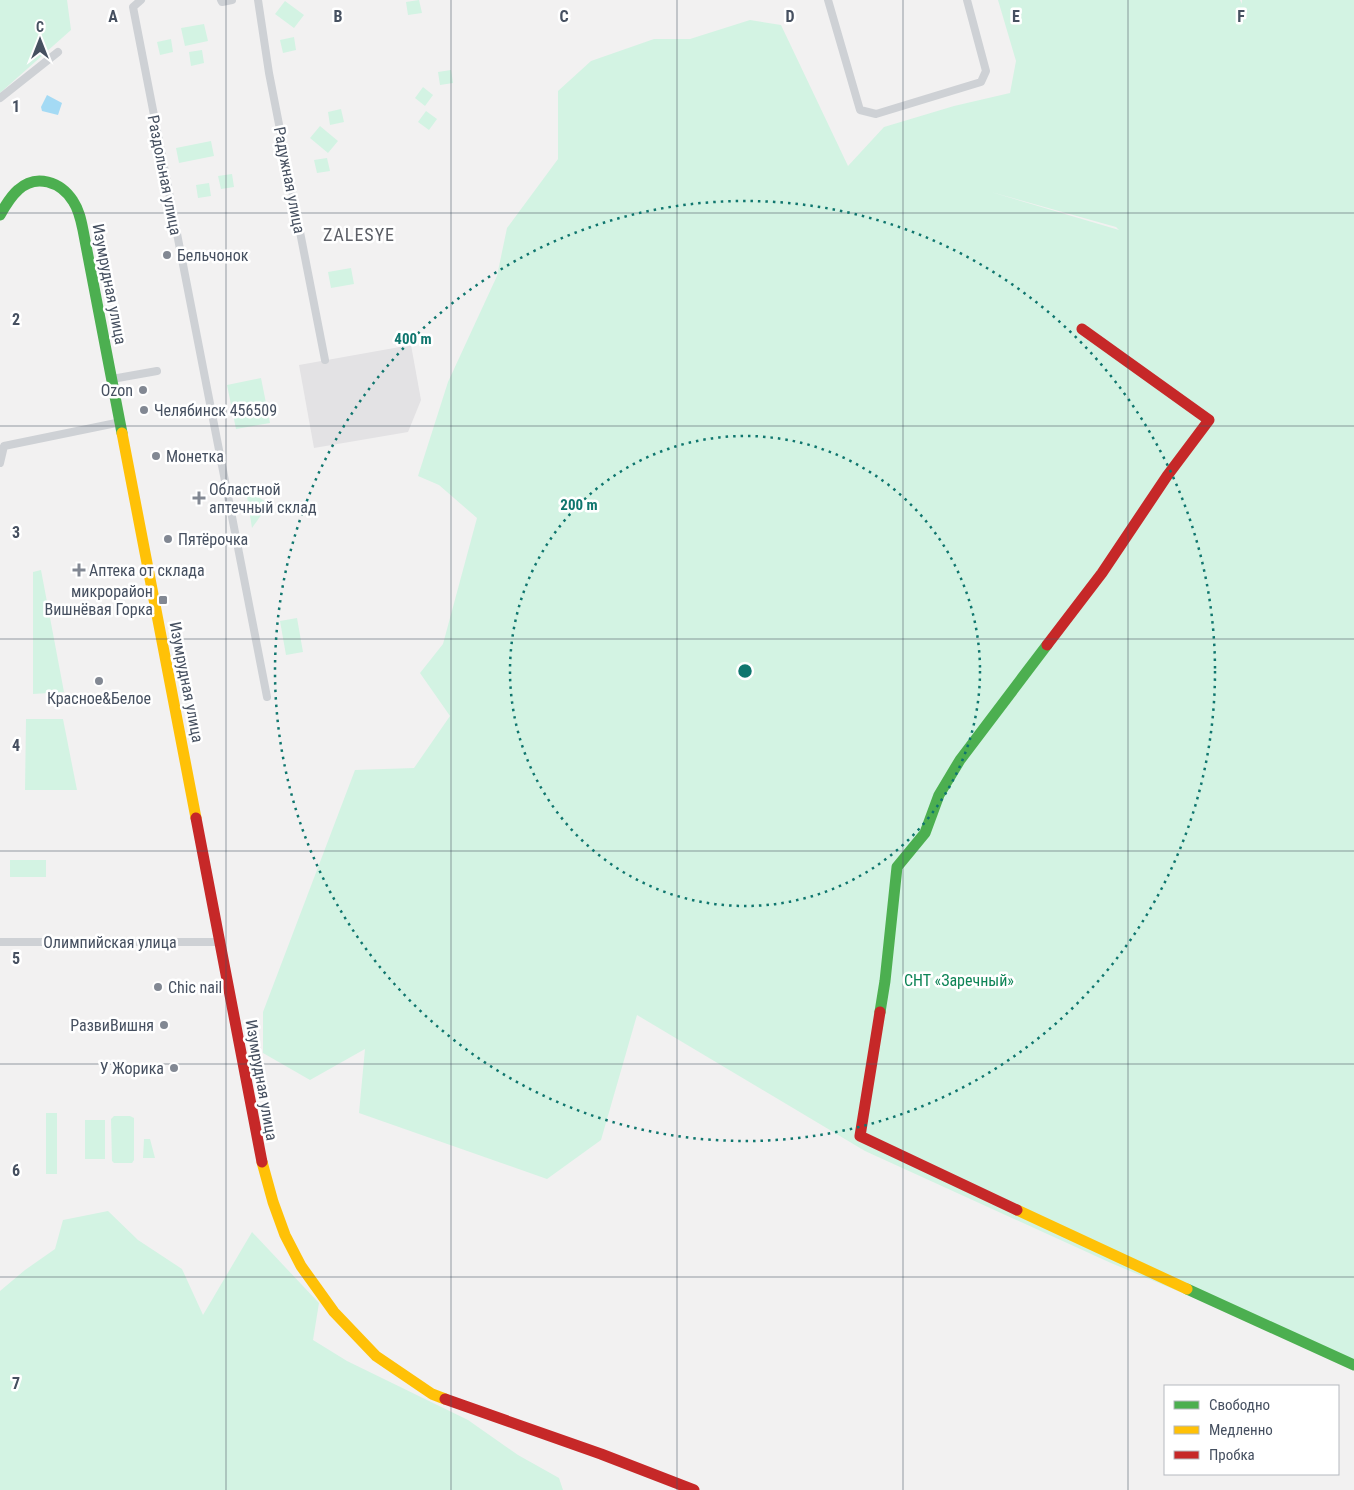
<svg xmlns="http://www.w3.org/2000/svg" width="1354" height="1490" font-family="'Roboto Condensed',sans-serif">
<rect width="100%" height="100%" fill="#f2f1f1"/>
<path fill="#e3e2e4" d="M411,345L421,400L408,432L314,448L299,365Z"/>
<path fill="#d3f3e3" fill-rule="evenodd" d="M0,0H67L71,30L0,93Z
M419,0L422,13L408,15L406,2Z
M998,0H1240L1242,4V0H1354V1365L1111,1263L865,1151L637,1015L601,1140L547,1179L359,1113L365,1049L310,1080L263,1053V1012L355,770L414,768L450,716L420,673L443,644L477,518L439,485L418,476L448,382L497,276L507,228L558,159V91L591,61L654,39H690L750,20L781,25L848,166L884,127L954,106L1010,93L1016,61ZM991,192L1116,227L1119,230Z
M285,1L304,15L294,28L275,14Z
M204,24L208,41L185,46L181,28Z
M294,37L296,50L283,53L280,40Z
M171,39L173,52L160,55L157,42Z
M202,50L204,63L191,66L189,52Z
M451,70L453,83L440,85L438,72Z
M423,87L433,95L425,106L415,98Z
M341,109L344,122L330,125L328,112Z
M426,111L437,119L429,130L418,122Z
M320,126L338,141L328,153L310,138Z
M211,141L214,156L179,163L176,148Z
M327,158L330,171L317,173L314,160Z
M232,174L234,187L221,189L218,176Z
M209,183L211,196L198,198L196,185Z
M351,268L354,284L331,288L328,272Z
M261,378L270,423L236,429L227,385Z
M257,496L269,504L252,528L247,497Z
M41,570L64,692L33,694V572Z
M297,618L303,652L286,655L280,621Z
M26,719H63L77,790H25Z
M10,860H46V877H10Z
M46,1113H57V1174H46Z
M114,1116H130L134,1118V1160L132,1163H114L112,1161L111,1119Z
M85,1120H105V1159H85Z
M144,1139H150L155,1158H143Z
M108,1211L138,1240L182,1269L203,1315L252,1232L319,1303L313,1340L347,1361L468,1420L518,1455L559,1478L563,1490H0V1291L25,1270L55,1249L63,1220Z"/>
<path fill="#a4daf4" d="M47,95L62,103L58,115L42,111L41,107Z"/>
<g fill="none" stroke-linecap="round" stroke-linejoin="round">
<path stroke="#ced1d5" stroke-width="8" d="M141,0L133,7L267,697
M221,0L222,2L232,0
M258,0L269,73L325,360
M828,0L860,110L876,114L981,82L986,71L967,0
M0,98L58,52
M112,379L157,371
M0,463L4,446L121,422
M0,942H220"/>
<path stroke="#4caf50" stroke-width="11" d="M0,215C5,206 10,197 18,190C36,173 61,182 73,201C79,210 81,220 83,230L122,433
M880,1012L885,981L897,867L925,833L939,795L960,760L1047,645
M1187,1289L1354,1365"/>
<path stroke="#ffc107" stroke-width="11" d="M122,433L196,818
M262,1162L273,1202L285,1235L301,1266L334,1312L376,1356L432,1394L445,1399
M1017,1210L1187,1289"/>
<path stroke="#c62828" stroke-width="11" d="M1047,645L1102,573L1167,476L1209,420L1082,329
M196,818L262,1162
M880,1012L860,1136L1017,1210
M445,1399L601,1454L694,1490"/>
</g>
<path fill="none" stroke="#465060" stroke-width="1" stroke-opacity="0.55" d="M226,0V1490M451,0V1490M677,0V1490M903,0V1490M1128,0V1490M0,213H1354M0,426H1354M0,639H1354M0,851H1354M0,1064H1354M0,1277H1354"/>
<g fill="none" stroke="#0f766e" stroke-width="2.5" stroke-dasharray="2.5 5">
<circle cx="745" cy="671" r="235"/>
<circle cx="745" cy="671" r="470"/>
</g>
<g fill="#828893" stroke="#fff" stroke-width="2">
<circle cx="167" cy="255" r="5"/>
<circle cx="143" cy="390" r="5"/>
<circle cx="144" cy="410" r="5"/>
<circle cx="156" cy="456" r="5"/>
<path d="M196.5 490.5h5v5h5v5h-5v5h-5v-5h-5v-5h5z"/>
<circle cx="168" cy="539" r="5"/>
<path d="M76.5 562.5h5v5h5v5h-5v5h-5v-5h-5v-5h5z"/>
<rect x="158" y="595" width="10" height="10" rx="2.5"/>
<circle cx="99" cy="681" r="5"/>
<circle cx="158" cy="987" r="5"/>
<circle cx="164" cy="1025" r="5"/>
<circle cx="174" cy="1068" r="5"/>
</g>
<g text-anchor="middle" stroke-width="5" stroke-linejoin="round" paint-order="stroke">
<g font-size="16" fill="#465060" stroke="#fff">
<text transform="translate(165 175) rotate(79)" y="6">Раздольная улица</text>
<text transform="translate(290 180) rotate(79)" y="6">Радужная улица</text>
<text transform="translate(110 284) rotate(79)" y="6">Изумрудная улица</text>
<text transform="translate(187 682) rotate(79)" y="6">Изумрудная улица</text>
<text x="110" y="948">Олимпийская улица</text>
<text transform="translate(262 1080) rotate(80)" y="6">Изумрудная улица</text>
</g>
<g font-size="16" fill="#465060" stroke="#fff" text-anchor="start">
<text x="177" y="261">Бельчонок</text>
<text x="133" y="396" text-anchor="end">Ozon</text>
<text x="154" y="416">Челябинск 456509</text>
<text x="166" y="462">Монетка</text>
<text x="209" y="495">Областной<tspan x="209" dy="18">аптечный склад</tspan></text>
<text x="178" y="545">Пятёрочка</text>
<text x="89" y="576">Аптека от склада</text>
<text x="153" y="597" text-anchor="end">микрорайон<tspan x="153" dy="18">Вишнёвая Горка</tspan></text>
<text x="99" y="704" text-anchor="middle">Красное&amp;Белое</text>
<text x="168" y="993">Chic nail</text>
<text x="154" y="1031" text-anchor="end">РазвиВишня</text>
<text x="164" y="1074" text-anchor="end">У Жорика</text>
</g>
<g font-size="16" fill="#0d8456" stroke="#fff">
<text x="959" y="986">СНТ «Заречный»</text>
</g>
<g font-size="18" letter-spacing="1" fill="#5c5f66" stroke="#fff">
<text x="359" y="241">ZALESYE</text>
</g>
</g>
<g font-size="16" text-anchor="middle" font-weight="bold" fill="#465060" stroke="#fff" stroke-width="5" stroke-linejoin="round" paint-order="stroke">
<text x="113" y="22">A</text>
<text x="338" y="22">B</text>
<text x="564" y="22">C</text>
<text x="790" y="22">D</text>
<text x="1016" y="22">E</text>
<text x="1241" y="22">F</text>
<text x="16" y="112">1</text>
<text x="16" y="325">2</text>
<text x="16" y="538">3</text>
<text x="16" y="751">4</text>
<text x="16" y="964">5</text>
<text x="16" y="1176">6</text>
<text x="16" y="1389">7</text>
</g>
<circle cx="745" cy="671" r="8" fill="#0f766e" stroke="#fff" stroke-width="2.5"/>
<g font-size="15" text-anchor="middle" font-weight="bold" fill="#0f766e" stroke="#fff" stroke-width="5" stroke-linejoin="round" paint-order="stroke">
<text x="413" y="344">400 m</text>
<text x="579" y="510">200 m</text>
</g>
<rect x="1164" y="1385" width="175" height="90" fill="#ffffff" stroke="#b5b9bf"/>
<rect x="1174" y="1401" width="25" height="8" fill="#4caf50" stroke="#b5b9bf"/>
<text x="1209" y="1410" font-size="15" fill="#465060">Свободно</text>
<rect x="1174" y="1426" width="25" height="8" fill="#ffc107" stroke="#b5b9bf"/>
<text x="1209" y="1435" font-size="15" fill="#465060">Медленно</text>
<rect x="1174" y="1451" width="25" height="8" fill="#c62828" stroke="#b5b9bf"/>
<text x="1209" y="1460" font-size="15" fill="#465060">Пробка</text>
<g transform="translate(40 40)" stroke="#ffffff" stroke-width="4" paint-order="stroke">
<path d="M0-4L9 19L0 12L-9 19Z" fill="#465060"/>
<text y="-8" font-size="14" font-weight="bold" text-anchor="middle" fill="#465060">С</text>
</g>
</svg>
